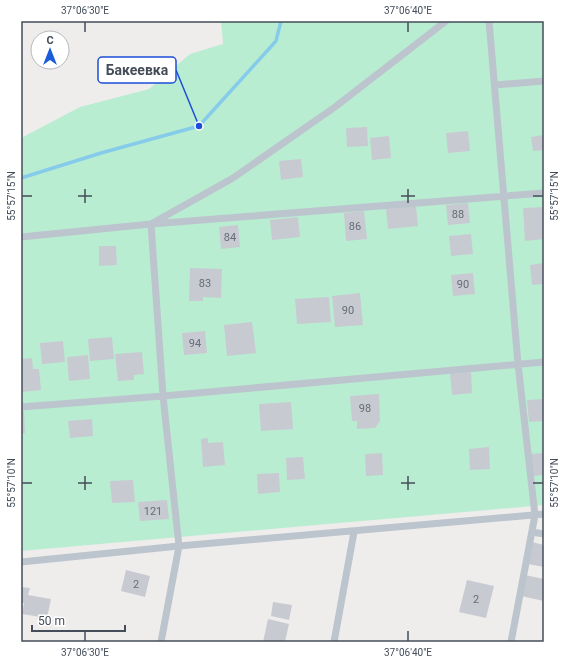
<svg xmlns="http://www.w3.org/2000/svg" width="565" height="663" font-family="Roboto,sans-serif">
<rect width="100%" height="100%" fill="#efecec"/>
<path fill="#b9edd2" d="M221,21H544V505L21,551V138L80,107L149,89L190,54L223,44Z"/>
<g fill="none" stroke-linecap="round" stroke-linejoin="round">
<path stroke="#86ccea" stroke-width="3.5" d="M21,178L101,153L199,126L276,41L281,21"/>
</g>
<path fill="#c8cad2" d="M367,127L368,146L347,147L346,128Z
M468,131L470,151L448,153L446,133Z
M544,135V150L533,151L531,137Z
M389,136L391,158L372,160L370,138Z
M301,159L303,177L281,180L279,161Z
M468,203L470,223L448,225L446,205Z
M416,206L418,226L388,229L386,209Z
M544,207V239L525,241L523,208Z
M364,211L367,239L346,241L344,213Z
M298,217L300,237L272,240L270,220Z
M238,225L240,247L221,249L219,227Z
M471,234L473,254L451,256L449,236Z
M99,246H116L117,265L99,266Z
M544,263V284L532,285L530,265Z
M190,268L222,269L221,298L203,297V301H189Z
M473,273L475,294L453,296L451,275Z
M360,293L363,325L335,327L332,296Z
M329,297L331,322L297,324L295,299Z
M252,322L256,353L227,356L224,325Z
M205,331L207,353L184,355L182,333Z
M112,337L114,359L90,361L88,339Z
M63,341L65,362L42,364L40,343Z
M142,352L144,374L134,375V380L118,381L115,354Z
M88,355L90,379L69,381L67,357Z
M32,358L33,369H39L41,390L21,392V359Z
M471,371L472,393L452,395L450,373Z
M379,394L380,421L375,428L357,429V421H352L350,396Z
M544,399V421L529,422L527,400Z
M291,402L293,429L261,431L259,404Z
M21,411H24L25,433H21Z
M92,419L93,436L70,438L68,421Z
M208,438V443L223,442L225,465L203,467L201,439Z
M489,447L490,469L470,470L469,449Z
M382,453L383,475L366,476L365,454Z
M544,453V475L532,476L530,454Z
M303,457L305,479L287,480L286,458Z
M279,473L280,492L258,494L257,474Z
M133,480L135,502L112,503L110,481Z
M167,500L169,519L140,521L138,502Z
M532,542L544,545V567L528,564Z
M126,570L150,576L145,597L121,591Z
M525,575L544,579V601L521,596Z
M467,580L494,586L486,618L459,612Z
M21,587L30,588L28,595L51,599L47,618L22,614L24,603H21Z
M273,602L292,605L289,620L271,616Z
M268,619L289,624L285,642H263Z"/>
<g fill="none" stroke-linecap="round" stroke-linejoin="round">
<path stroke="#bcc5ce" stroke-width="7" d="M489,21L518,364L535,515L511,642
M495,85L544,81
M21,237L151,224L544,193
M21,407L163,396L544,362
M532,532L544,534
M21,562L179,546L544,514
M161,642L179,546L163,396L151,224L233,178L335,107L446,21
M334,642L354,532"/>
</g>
<path fill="none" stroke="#444d59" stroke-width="1.5" d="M85,22V32M408,22V32M85,189V203M408,189V203M22,196H32M78,196H92M401,196H415M533,196H543M85,476V490M408,476V490M22,483H32M78,483H92M401,483H415M533,483H543M85,631V641M408,631V641"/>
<g text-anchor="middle" stroke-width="3" stroke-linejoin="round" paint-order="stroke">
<g font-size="11" fill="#656c77">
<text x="458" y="218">88</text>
<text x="355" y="230">86</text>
<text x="230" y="241">84</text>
<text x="205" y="287">83</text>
<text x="463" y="288">90</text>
<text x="348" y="314">90</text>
<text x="195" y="347">94</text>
<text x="365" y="412">98</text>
<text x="153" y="515">121</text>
<text x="136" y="588">2</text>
<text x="476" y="603">2</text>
</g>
</g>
<path fill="none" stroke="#1d4ed8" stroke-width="1.5" d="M199 126L176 70"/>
<circle fill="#1d4ed8" stroke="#fff" stroke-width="1.5" cx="199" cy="126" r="4"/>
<rect fill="#fff" stroke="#1d4ed8" stroke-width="1.5" x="98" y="57" width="78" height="26" rx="4"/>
<g font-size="14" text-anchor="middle" font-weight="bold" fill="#444d59">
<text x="137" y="75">Бакеевка</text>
</g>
<rect width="565" height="663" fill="none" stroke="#ffffff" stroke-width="44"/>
<g transform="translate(50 50)"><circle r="19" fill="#ffffff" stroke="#b4b8bd"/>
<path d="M0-3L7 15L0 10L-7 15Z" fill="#1a5cda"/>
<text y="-6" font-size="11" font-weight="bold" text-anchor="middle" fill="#444d59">С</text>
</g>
<path d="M32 625v6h93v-6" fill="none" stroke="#444d59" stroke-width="2"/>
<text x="38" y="625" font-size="12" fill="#444d59" stroke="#ffffff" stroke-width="3" paint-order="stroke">50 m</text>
<rect x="22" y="22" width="521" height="619" fill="none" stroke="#444d59" stroke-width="1.5"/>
<g font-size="10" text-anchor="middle" fill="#444d59">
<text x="85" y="14">37°06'30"E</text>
<text x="408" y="14">37°06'40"E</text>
<text transform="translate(11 196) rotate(-90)" y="4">55°57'15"N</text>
<text transform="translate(554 196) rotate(-90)" y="4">55°57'15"N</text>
<text transform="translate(11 483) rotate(-90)" y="4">55°57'10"N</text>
<text transform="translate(554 483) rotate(-90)" y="4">55°57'10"N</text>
<text x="85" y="656">37°06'30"E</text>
<text x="408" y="656">37°06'40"E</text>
</g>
</svg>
